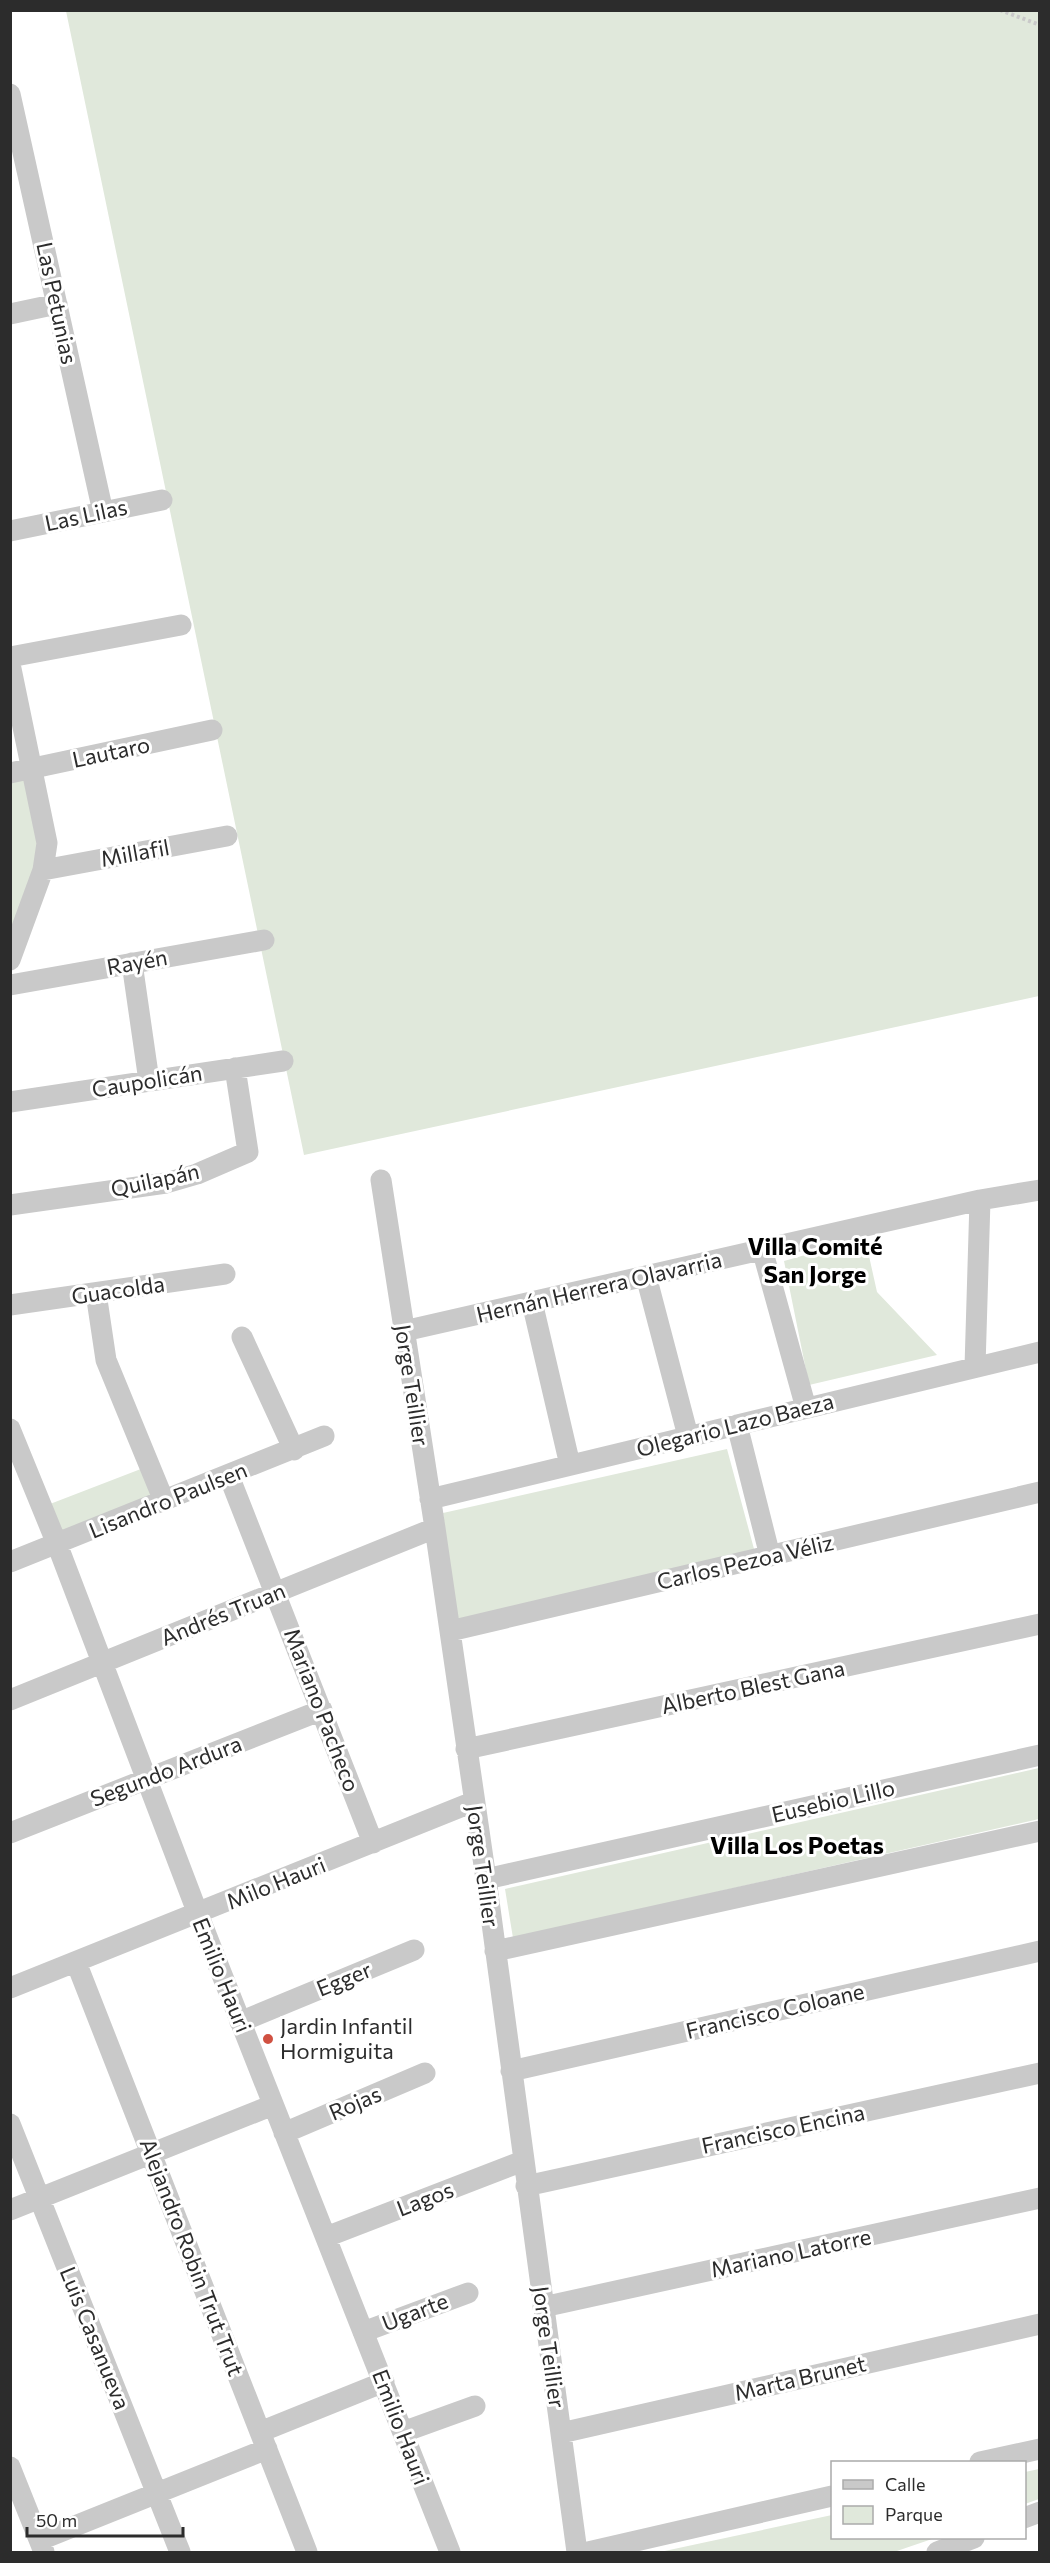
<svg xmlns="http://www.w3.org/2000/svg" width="1050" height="2563" font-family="Commissioner,sans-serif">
<rect width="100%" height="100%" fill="#fff"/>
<path fill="#e0e8db" d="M66,11H1039V996L304,1155Z
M29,773L43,841L11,949V777Z
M865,1238L877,1292L937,1355L809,1385L784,1261Z
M727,1449L757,1560L457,1622L443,1513Z
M146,1467L157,1497L62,1534L50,1504Z
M1039,1768V1819L513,1938L505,1889Z
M1039,2469V2499L1025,2504V2472Z
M832,2515V2538H935L894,2552H660Z"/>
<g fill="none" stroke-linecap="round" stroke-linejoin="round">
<path stroke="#c9c9c9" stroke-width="4" stroke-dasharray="3 3" stroke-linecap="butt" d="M1000,10L1040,25"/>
<path stroke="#c9c9c9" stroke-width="21" d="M10,94L103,512
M10,314L57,304
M10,531L162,500
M10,657L181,625
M10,664L47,843L43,870L10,960
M10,773L212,730
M43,870L227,836
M132,963L149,1081
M10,985L264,940
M10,1102L283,1061
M381,1180L435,1528L486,1879L577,2552
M10,1205L166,1183L197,1174L248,1152L235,1068
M762,1249L806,1408
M646,1276L688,1436
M96,1293L106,1360L164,1501
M532,1302L570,1465
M10,1305L225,1274
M404,1331L980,1200L1040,1190
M242,1337L294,1450
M975,1367L980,1200
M737,1425L770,1556
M10,1429L57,1544L198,1914L450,2552
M229,1476L373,1843
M430,1499L1040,1352
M10,1562L324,1436
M450,1631L1040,1492
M10,1700L435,1528
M466,1749L1040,1624
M10,1833L322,1710
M486,1879L1040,1755
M495,1951L1040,1831
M76,1962L307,2552
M10,1988L473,1802
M240,2022L414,1950
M511,2071L1040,1951
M10,2124L180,2552
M284,2133L425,2073
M526,2186L1040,2073
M10,2210L273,2105
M326,2237L523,2161
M543,2307L1040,2198
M363,2332L468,2293
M260,2432L384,2382
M403,2432L475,2406
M561,2433L1040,2324
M980,2462L1040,2449
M10,2467L44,2552
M1024,2518L1040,2512
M40,2540L267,2449
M588,2552L832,2496
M937,2552L974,2538"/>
</g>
<circle fill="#d05142" stroke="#fff" stroke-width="2" cx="268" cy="2039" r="6"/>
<g text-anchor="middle" stroke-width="6" stroke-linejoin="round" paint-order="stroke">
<g font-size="22" fill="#2c2c2c" stroke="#fff">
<text transform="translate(57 303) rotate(78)" y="8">Las Petunias</text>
<text transform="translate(86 515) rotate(-12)" y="8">Las Lilas</text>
<text transform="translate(111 752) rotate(-12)" y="8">Lautaro</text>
<text transform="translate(135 853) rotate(-10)" y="8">Millafil</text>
<text transform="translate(137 962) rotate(-10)" y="8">Rayén</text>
<text transform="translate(147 1081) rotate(-9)" y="8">Caupolicán</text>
<text transform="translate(155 1180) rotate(-12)" y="8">Quilapán</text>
<text transform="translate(599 1287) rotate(-13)" y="8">Hernán Herrera Olavarria</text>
<text transform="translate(118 1290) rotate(-8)" y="8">Guacolda</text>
<text transform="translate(412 1385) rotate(81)" y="8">Jorge Teillier</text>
<text transform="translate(735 1425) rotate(-14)" y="8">Olegario Lazo Baeza</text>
<text transform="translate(168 1500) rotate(-22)" y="8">Lisandro Paulsen</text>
<text transform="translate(745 1562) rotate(-13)" y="8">Carlos Pezoa Véliz</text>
<text transform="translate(223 1614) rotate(-22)" y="8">Andrés Truan</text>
<text transform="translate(753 1687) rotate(-12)" y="8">Alberto Blest Gana</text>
<text transform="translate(322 1710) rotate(69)" y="8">Mariano Pacheco</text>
<text transform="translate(166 1771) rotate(-21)" y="8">Segundo Ardura</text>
<text transform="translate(833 1801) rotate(-13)" y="8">Eusebio Lillo</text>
<text transform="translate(483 1866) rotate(82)" y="8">Jorge Teillier</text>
<text transform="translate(276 1883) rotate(-22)" y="8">Milo Hauri</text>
<text transform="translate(222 1975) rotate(68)" y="8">Emilio Hauri</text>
<text transform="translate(344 1979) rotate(-22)" y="8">Egger</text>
<text transform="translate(775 2011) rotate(-13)" y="8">Francisco Coloane</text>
<text transform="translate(355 2103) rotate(-23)" y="8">Rojas</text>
<text transform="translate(783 2129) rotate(-12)" y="8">Francisco Encina</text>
<text transform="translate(425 2199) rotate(-21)" y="8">Lagos</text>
<text transform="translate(791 2253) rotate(-12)" y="8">Mariano Latorre</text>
<text transform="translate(192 2257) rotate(69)" y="8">Alejandro Robin Trut Trut</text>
<text transform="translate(415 2312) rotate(-21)" y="8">Ugarte</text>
<text transform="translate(95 2338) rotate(68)" y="8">Luis Casanueva</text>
<text transform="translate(549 2347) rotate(82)" y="8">Jorge Teillier</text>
<text transform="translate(800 2378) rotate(-13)" y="8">Marta Brunet</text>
<text transform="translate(401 2427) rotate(69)" y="8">Emilio Hauri</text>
</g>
<g font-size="22" fill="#2c2c2c" stroke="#fff" text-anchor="start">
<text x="280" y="2034">Jardin Infantil<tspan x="280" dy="25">Hormiguita</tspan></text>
</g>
<g font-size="24" font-weight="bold" fill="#000" stroke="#fff">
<text x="815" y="1255">Villa Comité<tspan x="815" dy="28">San Jorge</tspan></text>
<text x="797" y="1854">Villa Los Poetas</text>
</g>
</g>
<rect width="1050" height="2563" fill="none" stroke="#2c2c2c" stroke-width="24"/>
<rect x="831" y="2461" width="195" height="78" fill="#ffffff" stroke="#ababab" stroke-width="1.5"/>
<rect x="843" y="2480" width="30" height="9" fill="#c9c9c9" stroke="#ababab" stroke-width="1.5"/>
<text x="885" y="2491" font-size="18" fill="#2c2c2c">Calle</text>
<rect x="843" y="2506" width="30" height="18" fill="#e0e8db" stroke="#ababab" stroke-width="1.5"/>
<text x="885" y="2521" font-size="18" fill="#2c2c2c">Parque</text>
<path d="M27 2527v9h156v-9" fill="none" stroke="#2c2c2c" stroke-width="3"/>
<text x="36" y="2527" font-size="18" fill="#2c2c2c" stroke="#ffffff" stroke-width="4.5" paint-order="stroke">50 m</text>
</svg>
